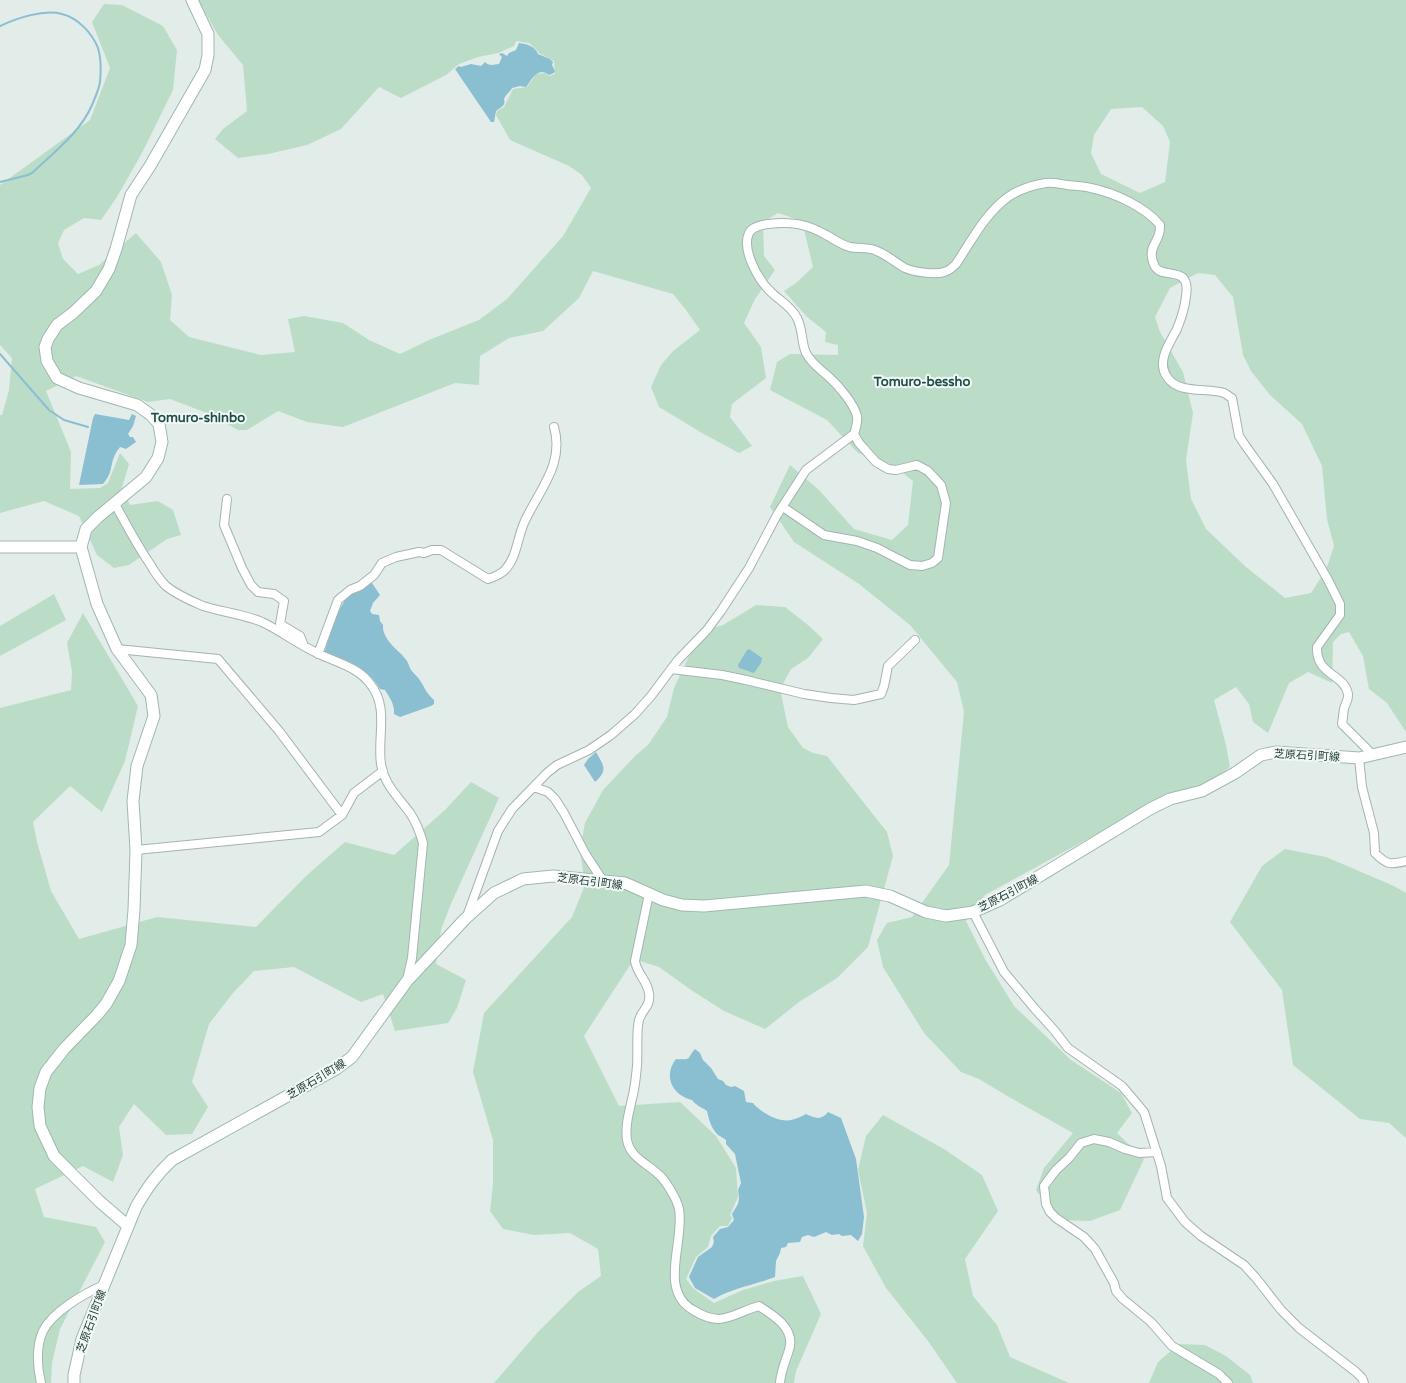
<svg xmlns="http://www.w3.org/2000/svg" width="1406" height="1383" font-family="'Varela Round','Noto Sans JP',sans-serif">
<rect width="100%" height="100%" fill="#e2ece9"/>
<path fill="#bbddc8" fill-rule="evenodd" d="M198,0H1406V732L1387,703L1369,689L1363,656L1349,632L1341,634L1333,642L1332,683L1308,672L1289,683L1268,733L1253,722L1249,704L1236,687L1214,700L1226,745L1230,767L1182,801L1108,828L985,895L966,921L985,959L1014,1006L1071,1060L1121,1093L1132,1113L1117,1133L1144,1159L1120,1210L1090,1221L1058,1220L1036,1190L1044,1168L1073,1133L1009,1097L979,1079L961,1072L924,1033L883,967L877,940L887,923L912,917L949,865L964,712L957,682L910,625L859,584L794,542L770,507L790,465L819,490L854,529L892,540L908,525L913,481L894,466L858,453L827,420L770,390L777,362L790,354L838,355V345L825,342L826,332L807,317L784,291L796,283L813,267L802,221L778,213L763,222L764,256L775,270L755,299L744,323L761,347L766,378L732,404L730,417L752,446L739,453L702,433L659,407L651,387L661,365L673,351L700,330L686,310L673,294L593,271L579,298L543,331L509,338L480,356L479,385L455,383L343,427L307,422L278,411L247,430H238L207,413L170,399L148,402L76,376L46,391L71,452L70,489L100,488L108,483L120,453L129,464L122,488L130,505L158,501L173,510L181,535L167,539L129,565L114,568L97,555L79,516L44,501L0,513V415H2L9,390L12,358L0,345V185L90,120L110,68L92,22L104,4L122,5L163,26L177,50L173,90L143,151L117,197L101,220L84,218L64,230L58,243L63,259L78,274L99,265L136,233L161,262L172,295L170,320L189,337L261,355L295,352L288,319L304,316L343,323L369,340L400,354L429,340L479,320L507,299L563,236L591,188L582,175L569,166L510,140L496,115L497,111L504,107L513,89L527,87L536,74L545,73L549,76L555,74L554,61L539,53L535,48L529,43L516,41L514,46L498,53L478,57L459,64L446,75L401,98L379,87L341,129L307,145L268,154L238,158L215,139L223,129L247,111L243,65L218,35ZM1142,107L1163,126L1170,142L1165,182L1140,193L1101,174L1091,153L1094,135L1111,109ZM1198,273L1215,275L1233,297L1243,355L1251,371L1270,395L1302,424L1322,466L1327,519L1334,546L1326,570L1311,593L1285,598L1246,567L1206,529L1191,499L1186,460L1193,413L1183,372L1160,332L1155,317L1170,288Z
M54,594L66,620L0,656V626Z
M756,605L785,607L808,625L823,639L808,658L791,669L780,689L788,727L803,748L813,753L827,756L887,832L893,856L868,947L837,978L799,1002L765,1029L724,1011L691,990L659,967L634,959L584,1036L619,1106L680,1102L716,1136L736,1168L738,1197L730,1215L732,1218L728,1226H720L711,1236L708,1247L696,1257L686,1279L694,1289L714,1303L743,1290L774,1281L803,1276L821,1314L796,1371L794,1383H494L538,1332L578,1292L601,1276L598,1249L570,1233L534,1235L503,1229L490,1211L493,1184V1140L473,1072L484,1013L572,917L585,885L580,850L585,823L603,790L635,756L648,745L667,717L674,688L689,656L706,630L723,625Z
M83,613L138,706L125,761L102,812L70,786L33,822L37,842L51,891L79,939L157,917L256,927L306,876L345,842L394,855L445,810L471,782L499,798L450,906L441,930L436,964L466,980L457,1008L448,1023L395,1031L383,994L361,1002L294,967L254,971L233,993L209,1024L192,1082L208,1107L192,1134L166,1135L134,1104L119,1127L123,1155L113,1182L83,1166L35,1189L44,1217L96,1227L105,1242L60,1329L52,1363L51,1383H0V708L71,690L72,672L67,643Z
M1285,849L1326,857L1394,886L1406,893V1138L1389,1123L1360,1119L1293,1065L1282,990L1230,922L1262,866Z
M883,1115L944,1149L982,1175L998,1211L965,1259L973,1296L997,1325L1010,1357L1069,1383H957L928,1341L886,1288L863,1246L867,1213L858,1170L866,1136Z
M1179,1344L1205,1345L1226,1356L1250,1375L1253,1383H1149L1158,1362Z"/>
<path fill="#8abed1" d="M519,43C527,44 535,46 538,54L550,59L553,62L552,65L555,71L554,73L549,75C538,66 532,79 526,87L520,86L512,88C510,92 506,94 504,99C506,106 501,107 496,111L494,122H491L455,69L459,66L461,67L471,64L481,66L485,62C489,66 493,65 499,64L502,57L499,54L502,53L507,56L509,53L516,50Z
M95,414L129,420L132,414L136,416L133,426L128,434L130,437H133L136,442L126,449L120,447C108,462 115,471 103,484L79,485L93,418Z
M372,583L380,595L373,603L370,611L372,614L379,615L380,621L383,625C383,629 383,631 385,635C389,645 401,652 407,661C409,664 409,667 411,670C414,674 419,678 421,682C425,689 428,695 434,700V704L431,706L400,717L394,714C395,705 390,698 385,690L380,689C369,669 346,658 324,654C329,639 338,604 350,595C357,590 365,587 372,583Z
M749,649L762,658L761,663L754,673L739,668L738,665L747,650Z
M596,752C604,766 608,770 595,782L584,765L588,759Z
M695,1049L700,1053L703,1060L711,1068L718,1079L723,1081L726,1085L731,1087L735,1086L744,1091L746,1102L753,1103C760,1112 779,1123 791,1120C796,1119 802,1116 806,1114C815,1118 821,1121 828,1112L841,1118L856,1159L864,1217L862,1234L858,1241L851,1235L842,1236L839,1234L832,1235L826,1232L814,1237L808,1235L802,1237L800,1242L788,1243L786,1247L781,1248L780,1253L776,1261L775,1277C754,1285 733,1288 714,1299L695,1288L689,1277L698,1257L712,1247L714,1242L713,1237L720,1229L728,1227L734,1220L732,1214L738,1204L739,1198L738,1190L741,1183L735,1154L726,1144V1140C724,1138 721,1137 718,1135C711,1128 709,1120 707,1111C703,1108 699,1107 696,1104C694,1103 693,1101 692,1100C690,1099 687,1099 686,1098C669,1090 665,1073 676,1059C693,1060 686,1059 695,1049Z"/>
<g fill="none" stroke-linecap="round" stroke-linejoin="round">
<path stroke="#8abed1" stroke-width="2" d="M0,26C17,18 44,9 62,14C78,18 92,33 98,48C101,58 101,72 100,82C99,89 95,98 92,105C80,133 54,152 32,173L28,175L0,182
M0,354L49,410L64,420L88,427"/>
<defs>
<path id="street" d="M227,499L224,525L242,568L251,585L258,592L274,594L284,601L280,624L300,636L304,646
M115,504C126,524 137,545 150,564C154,571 160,580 166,586C176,594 191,601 203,606C222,612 243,614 262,622C281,631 298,644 317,653C335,662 359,667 371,685C389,708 377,737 381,764C384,784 398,797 410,813C416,822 420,832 423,843L412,958L407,980
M783,507L824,535L857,541L877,548L910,565L922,566L932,563L938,558L946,503L941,485L928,471L917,465L896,470L888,469L876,462L859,443L854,434
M117,649L218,659L279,731L342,815
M318,654L338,600L350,590L360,586L374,575L382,563L396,557L419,552L424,553L432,550H441L488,579C494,577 500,575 505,570C517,557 517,539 524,523C538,491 565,465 554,427
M671,669L722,675L746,680L804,694L831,698L854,700L881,694L884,686L888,666L915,640
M1359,758L1362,787L1374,833L1375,853C1387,865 1390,865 1406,861
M534,787L548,792L555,799L564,813L586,855L603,881
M136,850L319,832L342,815L354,793L383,771
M649,894L635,961C637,974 647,980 649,993C651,1007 642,1009 639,1020C636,1031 638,1054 637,1066C636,1076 635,1088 632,1099C629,1113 625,1125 627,1140C630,1157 646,1163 657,1173C665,1179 677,1199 679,1209C685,1241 658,1290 693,1310C701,1315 710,1319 719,1319C733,1318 746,1309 759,1306C773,1315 793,1327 790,1346C787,1359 781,1369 780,1383
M973,912L1004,972L1035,1009L1054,1030L1068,1048L1122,1086L1144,1112L1161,1166L1167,1198L1185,1222L1201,1236L1244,1265L1256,1278L1281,1310L1299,1328L1356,1372L1362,1378L1364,1383
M466,919L498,831L512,809L547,773L557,765L589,750L611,735L635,714L651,696L678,660L707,630L721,611L749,568L777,515L806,470L854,434C856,428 858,422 857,416C854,404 839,386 829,377C821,370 811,363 806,353C801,342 803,329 797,318C791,306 780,301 771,292C759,281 741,250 749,233C752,227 761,225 768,224C791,221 808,224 828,236C835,240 842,245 850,247C859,249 868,247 877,251C887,255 896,263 905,268C913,272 936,275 944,272C949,271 953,267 956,264C972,240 985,214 1008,197C1018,190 1034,185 1046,183C1052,182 1060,184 1067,185C1075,186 1083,186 1091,188C1115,193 1145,207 1160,225C1160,228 1160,231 1159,234C1157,242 1150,248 1152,257C1152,260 1154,266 1156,268C1165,279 1191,265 1186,296C1185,307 1181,319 1177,329C1170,343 1156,361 1167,377C1179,395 1207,387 1224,393C1227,394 1229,397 1232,398L1239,436L1245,445L1273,484L1328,580L1340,604V615L1317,647C1316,676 1344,673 1348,694C1349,699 1345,704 1344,709C1343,714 1343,719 1342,724L1372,754
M1157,1152L1139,1153L1125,1149L1109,1142L1094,1139L1081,1143L1069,1158L1056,1170L1044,1186L1046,1204L1050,1212L1056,1218L1084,1237L1095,1249L1114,1283L1116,1291L1123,1299L1151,1322L1172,1346L1219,1374L1228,1383
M41,1383C37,1367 36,1346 43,1331C52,1312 85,1293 104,1285"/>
<path id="secondary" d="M0,547H81
M128,1226L99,1201L54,1156L40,1126L38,1107L40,1088L46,1072L64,1049L97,1015L106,1004L119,981L131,945L134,910L136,850L133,801L137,766L154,716L151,695L117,649L97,604L81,547L86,529L98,517L146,477L158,458L162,442L159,424L151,415L137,405L79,388L57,378L47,361L45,347L48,339L57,325L73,313L96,291L109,269L116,249L131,195L150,166L205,70L208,55V34L192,0
M74,1383V1375L82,1339L136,1207C147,1188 156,1175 172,1160L336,1069L352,1057L407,981L465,919L494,893L523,879L553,876L625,883L663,900L682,905L704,906L866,891L890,896L926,912L946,916L973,912L1000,900L1150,809L1170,799L1202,791L1235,773L1261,755L1276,752L1359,758L1406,747"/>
</defs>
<use href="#street" stroke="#a5b4b1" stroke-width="10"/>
<use href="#secondary" stroke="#a0b8b2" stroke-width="13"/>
<use href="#street" stroke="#fff" stroke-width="8"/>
<use href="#secondary" stroke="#fff" stroke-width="11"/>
</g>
<g text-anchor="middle" stroke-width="4" stroke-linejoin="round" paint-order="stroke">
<g font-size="11" fill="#223d39" stroke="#f2f8f6">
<text transform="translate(1307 755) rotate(3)" y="4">芝原石引町線</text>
<text transform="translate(590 881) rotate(7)" y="4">芝原石引町線</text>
<text transform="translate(1008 893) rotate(-28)" y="4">芝原石引町線</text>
<text transform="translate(316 1079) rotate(-31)" y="4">芝原石引町線</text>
<text transform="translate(91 1321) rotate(-70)" y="4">芝原石引町線</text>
</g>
<g font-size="13" font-weight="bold" fill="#1e4f48" stroke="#f2f8f6">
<text x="922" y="386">Tomuro-bessho</text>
<text x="198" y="422">Tomuro-shinbo</text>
</g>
</g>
</svg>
